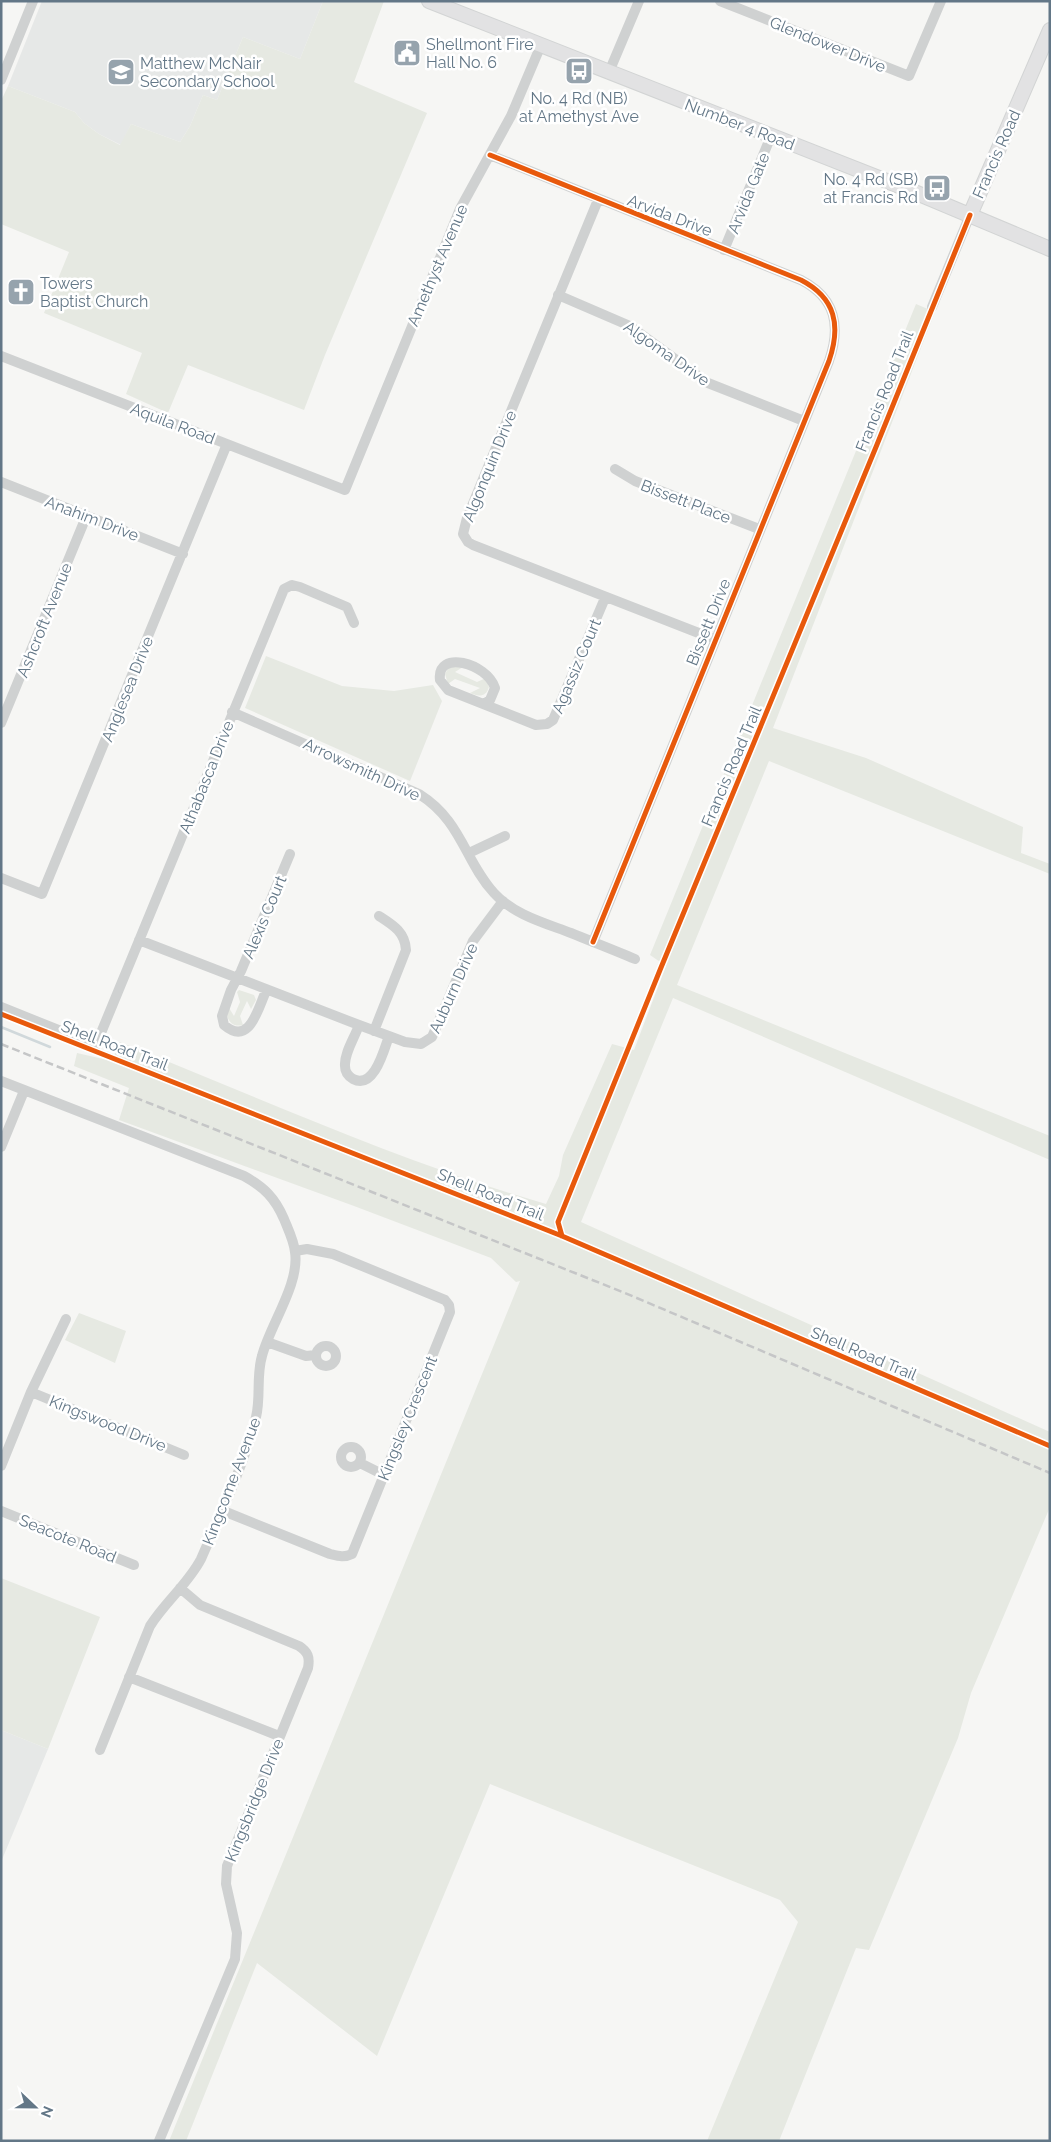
<svg xmlns="http://www.w3.org/2000/svg" width="1051" height="2142" font-family="Raleway,sans-serif">
<rect width="100%" height="100%" fill="#f6f6f4"/>
<path fill="#e6e8e7" d="M42,1H323L300,59L243,37L217,100L203,95L190,126L180,142L131,124L121,145L99,134L84,123L75,112L8,86Z
M1,1730L48,1749L1,1862Z"/>
<path fill="#e6e9e2" d="M323,1H384L354,82L427,113L325,355L304,410L188,365L168,413L126,394L142,353L44,313L69,252L1,224V101L8,86L75,112L84,123L99,134L120,145L131,124L180,142L190,126L203,95L217,100L243,37L300,59Z
M916,304L935,312L773,728L866,758L1023,827L1021,853L1050,864V874L769,761L677,985L1050,1136V1160L673,998L581,1222L1050,1432V1507L971,1693L958,1738L869,1950L856,1948L779,2141H707L798,1922L780,1900L490,1784L377,2056L257,1963L186,2141H169L520,1281L516,1282L491,1258L354,1206L119,1120L129,1088L74,1066L77,1053L112,1061L120,1042C260,1098 400,1162 546,1204L559,1176L563,1155L612,1044L634,1050L666,966L650,955Z
M266,656L342,686L394,691L433,685L442,701L410,781L245,708Z
M449,667H463L455,672L477,682L486,678L489,687C486,697 479,697 470,693L480,688L455,679L448,684L445,674Z
M239,990L254,995L256,1000L251,1009L247,1001L240,1016L243,1025C235,1027 230,1024 227,1016L229,1008L234,1016L240,1002L237,992Z
M79,1313L126,1331L115,1363L65,1340Z
M1,1578L100,1617L48,1749L1,1730Z"/>
<g fill="none" stroke-linecap="round" stroke-linejoin="round">
<path stroke="#d0d8db" stroke-width="2.5" d="M1,1027L50,1047"/>
<defs>
<path id="secondary" d="M429,1L912,191L1050,249
M970,215L1050,30"/>
</defs>
<use href="#secondary" stroke="#d2d4d4" stroke-width="16"/>
<path stroke="#cfd1d1" stroke-width="10" d="M720,1L909,76L941,1
M609,72L639,1
M1,80L33,1
M490,155L801,280C836,298 841,326 829,361L593,942
M598,200L467,518L463,534L468,542L473,545L714,639
M724,250L771,136
M558,295L630,326L708,383L804,421
M932,307L970,215
M1,356L345,490L460,209L511,116L541,45
M615,469L635,481L759,529
M1,482L183,554
M484,704L490,700L495,688C487,663 436,649 440,680L448,690L536,725L547,724L553,720L605,598
M232,712L419,794C462,821 464,860 494,893C514,915 545,923 571,933C593,942 614,950 635,959
M1,723L86,517
M469,853L505,836
M1,878L42,894L227,444
M139,940L359,1025L405,1042L421,1044L432,1037L473,941L503,901
M266,991C258,1008 250,1047 224,1025L222,1016L231,990L241,971L290,854
M1,1007L96,1045L284,589L292,585L300,587L347,607L354,623
M359,1025C355,1037 344,1053 345,1066C345,1072 348,1076 353,1079C374,1090 384,1050 389,1036
M374,1031L406,950C405,932 393,925 379,916
M1,1081L244,1176C264,1187 275,1198 284,1219C288,1229 294,1241 295,1252C300,1284 270,1325 262,1356C256,1376 261,1397 256,1417C245,1463 220,1515 201,1559C188,1584 165,1602 150,1626L100,1750
M1,1147L24,1091
M267,1342L306,1356L316,1355
M316 1356a10 10 0 1 1 20 0a10 10 0 1 1-20 0Z
M31,1392L184,1455
M341 1457a10 10 0 1 1 20 0a10 10 0 1 1-20 0Z
M360,1463L384,1475
M1,1466L31,1392L66,1319
M221,1510L330,1554C338,1556 344,1558 352,1554L450,1312L449,1305L445,1300L333,1254L307,1249L295,1251
M1,1511L134,1565
M129,1677L279,1736
M159,2141L235,1959L237,1933L226,1884L227,1866L308,1668C310,1657 308,1652 299,1646L200,1605L180,1588"/>
<use href="#secondary" stroke="#e2e2e3" stroke-width="14"/>
<path stroke="#c5c6c7" stroke-width="2.5" stroke-dasharray="8 4" stroke-linecap="butt" d="M1,1044L625,1293L1050,1473"/>
<defs>
<path id="cycleway" d="M490,155L801,280C836,298 841,326 829,361L593,942
M1,1014L562,1236L1050,1446
M562,1236L558,1222L660,970L876,447L970,215"/>
</defs>
<use href="#cycleway" stroke="#fff" stroke-width="8"/>
<use href="#cycleway" stroke="#e8590c" stroke-width="5"/>
</g>
<defs>
<symbol id="civic-square" viewBox="-11 -11 22 22"><rect x="-9" y="-9" width="18" height="18" rx="4" fill="#96a3ad" stroke="#fff"/><path d="M-.6-6.5H3V-4.5H.6V-3L4-1V1h2V6H-6V1h2V-1L-.6-3ZM-1.2 2.5V6h2.4V2.5Z" fill="#fff"/></symbol>
<symbol id="bus-square" viewBox="-11 -11 22 22"><rect x="-9" y="-9" width="18" height="18" rx="4" fill="#96a3ad" stroke="#fff"/><path d="M-5-6H5V4H4V6H2V4H-2V6H-4V4H-5ZM-3.5-4V0h7V-4ZM-3.5 1.2v1.5H-2V1.2ZM2 1.2v1.5H3.5V1.2Z" fill="#fff"/></symbol>
<symbol id="school-square" viewBox="-11 -11 22 22"><rect x="-9" y="-9" width="18" height="18" rx="4" fill="#96a3ad" stroke="#fff"/><path d="M0-5L7-2L0 1L-7-2ZM-4 1L0 2.5L4 1V4Q0 6-4 4Z" fill="#fff"/></symbol>
<symbol id="church-square" viewBox="-11 -11 22 22"><rect x="-9" y="-9" width="18" height="18" rx="4" fill="#96a3ad" stroke="#fff"/><path d="M-1.2-6h2.4v3.5h3.3v2.4h-3.3V6h-2.4V-.1h-3.3v-2.4h3.3Z" fill="#fff"/></symbol>
</defs>
<g fill-rule="evenodd">
<use href="#civic-square" x="391" y="37" width="32" height="32"/>
<use href="#bus-square" x="563" y="55" width="32" height="32"/>
<use href="#school-square" x="105" y="56" width="32" height="32"/>
<use href="#bus-square" x="921" y="172" width="32" height="32"/>
<use href="#church-square" x="5" y="276" width="32" height="32"/>
</g>
<g text-anchor="middle" stroke-width="5" stroke-linejoin="round" paint-order="stroke">
<g font-size="16" fill="#637787" stroke="#fff" text-anchor="start">
<text x="426" y="50">Shellmont Fire<tspan x="426" dy="18">Hall No. 6</tspan></text>
<text x="140" y="69">Matthew McNair<tspan x="140" dy="18">Secondary School</tspan></text>
<text x="579" y="104" text-anchor="middle">No. 4 Rd (NB)<tspan x="579" dy="18">at Amethyst Ave</tspan></text>
<text x="918" y="185" text-anchor="end">No. 4 Rd (SB)<tspan x="918" dy="18">at Francis Rd</tspan></text>
<text x="40" y="289">Towers<tspan x="40" dy="18">Baptist Church</tspan></text>
</g>
<g font-size="16" fill="#637787" stroke="#fff">
<text transform="translate(828 44) rotate(22)" y="6">Glendower Drive</text>
<text transform="translate(740 124) rotate(21)" y="6">Number 4 Road</text>
<text transform="translate(996 154) rotate(-66)" y="6">Francis Road</text>
<text transform="translate(748 193) rotate(-68)" y="6">Arvida Gate</text>
<text transform="translate(670 215) rotate(21)" y="6">Arvida Drive</text>
<text transform="translate(437 265) rotate(-67)" y="6">Amethyst Avenue</text>
<text transform="translate(667 353) rotate(35)" y="6">Algoma Drive</text>
<text transform="translate(884 391) rotate(-68)" y="6">Francis Road Trail</text>
<text transform="translate(173 423) rotate(21)" y="6">Aquila Road</text>
<text transform="translate(489 466) rotate(-68)" y="6">Algonquin Drive</text>
<text transform="translate(686 501) rotate(21)" y="6">Bissett Place</text>
<text transform="translate(92 518) rotate(21)" y="6">Anahim Drive</text>
<text transform="translate(44 620) rotate(-68)" y="6">Ashcroft Avenue</text>
<text transform="translate(708 622) rotate(-68)" y="6">Bissett Drive</text>
<text transform="translate(576 666) rotate(-67)" y="6">Agassiz Court</text>
<text transform="translate(127 689) rotate(-68)" y="6">Anglesea Drive</text>
<text transform="translate(731 766) rotate(-67)" y="6">Francis Road Trail</text>
<text transform="translate(362 769) rotate(25)" y="6">Arrowsmith Drive</text>
<text transform="translate(206 777) rotate(-68)" y="6">Athabasca Drive</text>
<text transform="translate(264 917) rotate(-67)" y="6">Alexis Court</text>
<text transform="translate(453 988) rotate(-66)" y="6">Auburn Drive</text>
<text transform="translate(115 1045) rotate(21)" y="6">Shell Road Trail</text>
<text transform="translate(491 1194) rotate(22)" y="6">Shell Road Trail</text>
<text transform="translate(864 1353) rotate(23)" y="6">Shell Road Trail</text>
<text transform="translate(407 1418) rotate(-68)" y="6">Kingsley Crescent</text>
<text transform="translate(108 1423) rotate(22)" y="6">Kingswood Drive</text>
<text transform="translate(231 1481) rotate(-69)" y="6">Kingcome Avenue</text>
<text transform="translate(68 1538) rotate(22)" y="6">Seacote Road</text>
<text transform="translate(254 1800) rotate(-68)" y="6">Kingsbridge Drive</text>
</g>
</g>
<rect width="1051" height="2142" fill="none" stroke="#637787" stroke-width="5"/>
<g transform="translate(35 2107) rotate(112)" stroke="#ffffff" stroke-width="4" paint-order="stroke">
<path d="M0-4L9 19L0 12L-9 19Z" fill="#637787"/>
<text y="-8" font-size="14" font-weight="bold" text-anchor="middle" fill="#637787">N</text>
</g>
</svg>
